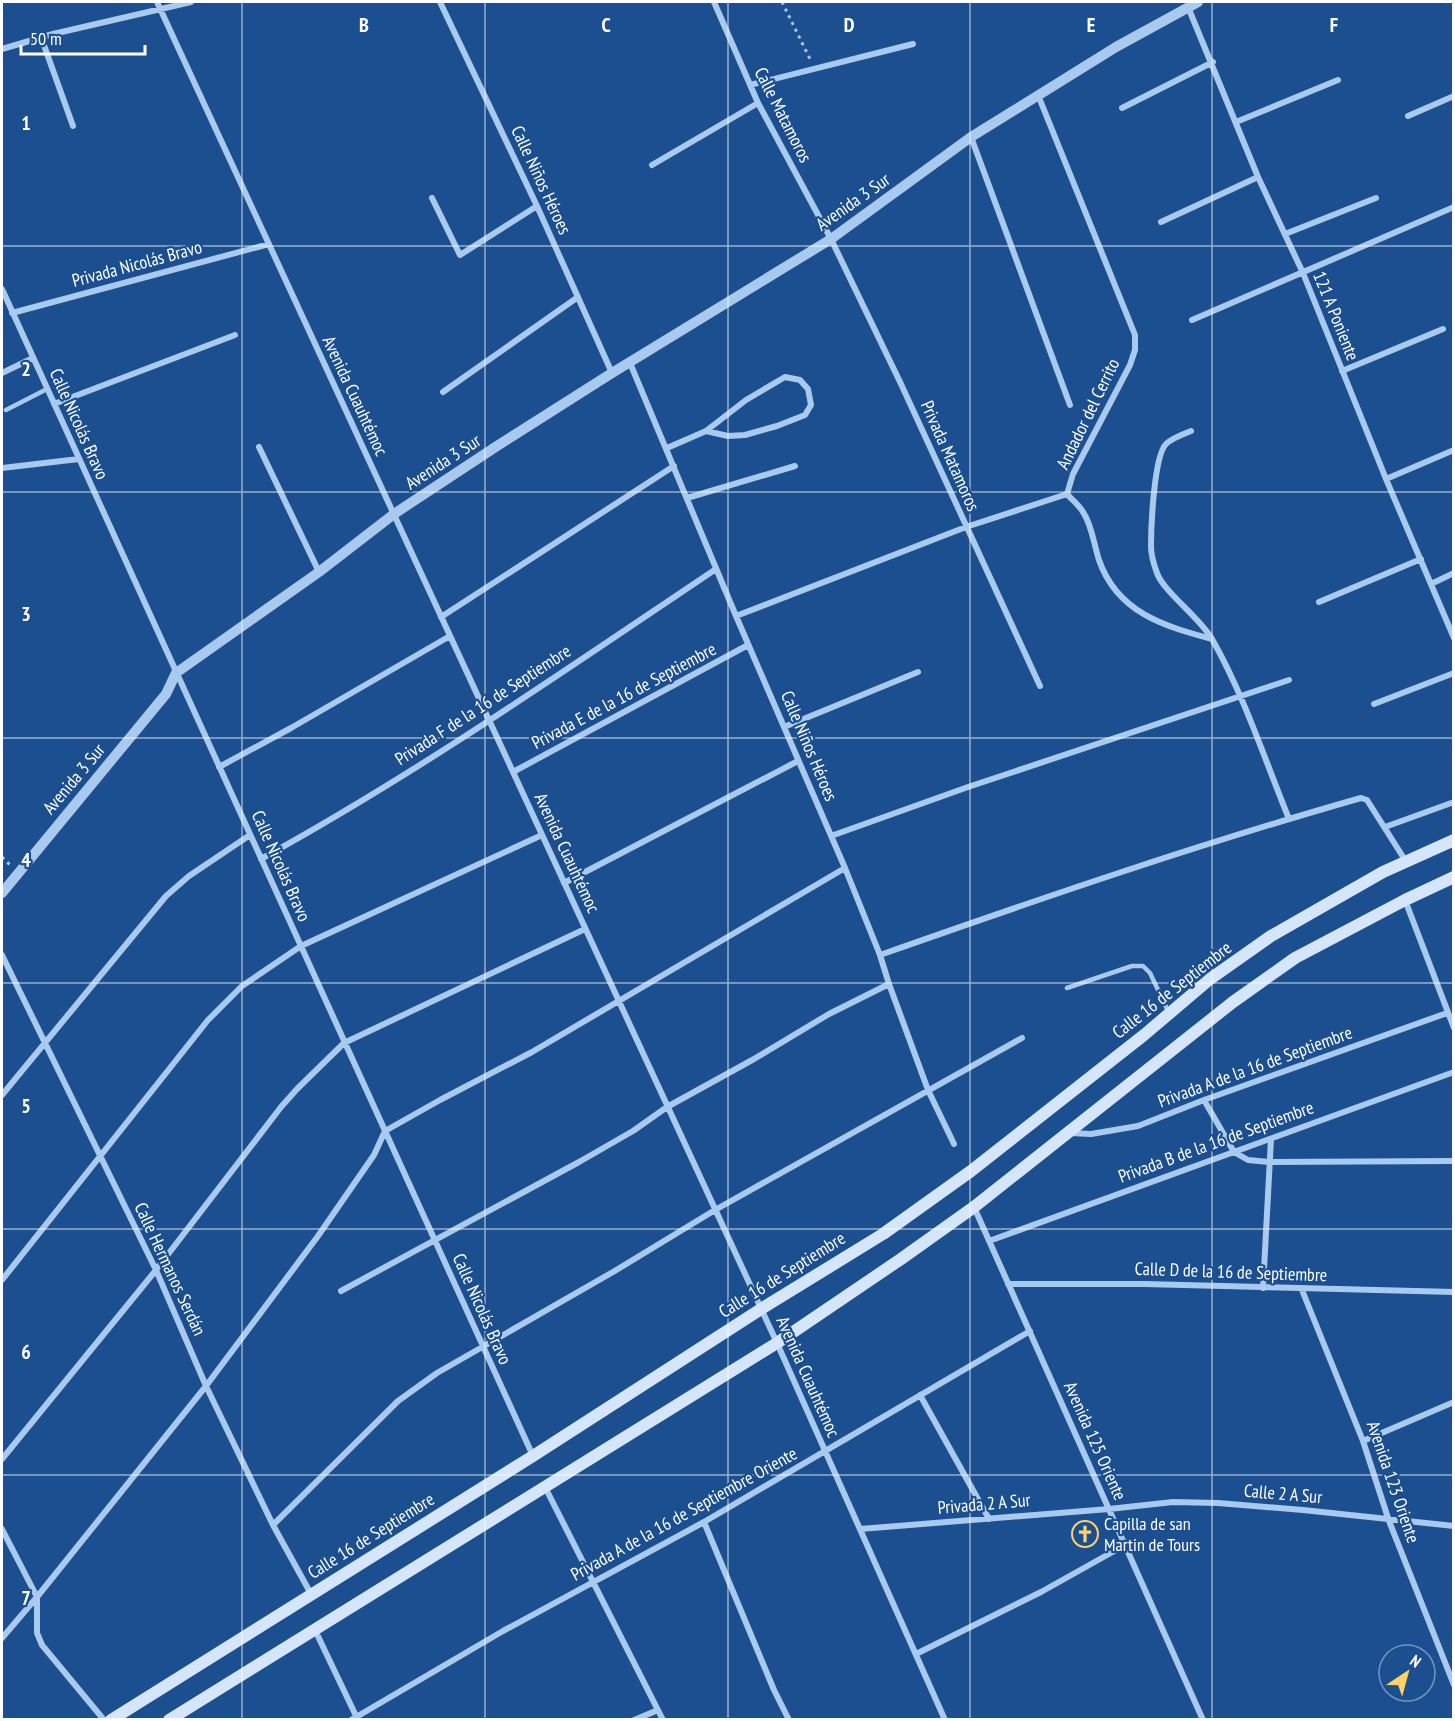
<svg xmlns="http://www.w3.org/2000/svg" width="1455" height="1721" font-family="'PT Sans Narrow',sans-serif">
<rect width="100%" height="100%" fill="#1b4f8f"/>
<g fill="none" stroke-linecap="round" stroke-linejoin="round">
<path stroke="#a9c9ee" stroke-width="3" stroke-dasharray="3 4.5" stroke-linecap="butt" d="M782,2L810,59
M2,857L10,865"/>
<path stroke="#a9c9ee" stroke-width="4.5" d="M6,410L47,389
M1067,988L1132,966H1143L1150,973L1168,1011"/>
<path stroke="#a9c9ee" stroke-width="6" d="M157,2L777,1343L945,1720
M440,2L537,206L612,373
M714,2L758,103L831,239L901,384L1040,686
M1188,7L1258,177L1303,273L1386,479L1454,638
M41,37L73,126
M2,49L53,34L191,2
M750,85L913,44
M1038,95L1135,335V350L1130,365L1073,474L1067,494C1072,500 1079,505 1083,512C1092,525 1094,545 1099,560C1117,612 1163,626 1212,639
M1122,108L1213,62
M1408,116L1454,96
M1236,122L1338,80
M971,137L1070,405
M652,165L758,103
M432,198L460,255L537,206
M1161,222L1258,177
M1285,234L1376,198
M2,289L533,1456
M12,313L269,244
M1192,320L1454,207
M630,363L736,616L845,868L880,955L889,984L928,1090L954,1144
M1342,371L1443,329
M2,373L33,358
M443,392L578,297
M54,404L235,335
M1191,431C1184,434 1172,438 1166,444C1154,456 1151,527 1151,546C1151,555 1154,565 1157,573C1163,591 1200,618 1212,639C1243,693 1265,760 1289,819
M259,447L319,572
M667,448L706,431L746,400L785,377L800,380L808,389L811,405L805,415L777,426L745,435L728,436L706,431
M2,468L79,459
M1386,479L1454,450
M687,498L795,466
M1431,584L1454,573
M1319,602L1421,559
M736,616L966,527L1067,494
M441,617L674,466
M1374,704L1454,673
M784,727L918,672
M219,767L291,728L450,636
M513,772L748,645
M1385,827L1454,802
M831,836L968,787L1289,680
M261,859C419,772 567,669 716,569
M564,883L798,761
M1405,900L1454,1028
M2,955L156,1270L206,1386L273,1525L311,1594
M880,955C1039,899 1199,844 1361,798L1367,800L1405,860
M2,1095L166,896L189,876L250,835
M1204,1100L1234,1152L1248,1160L1269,1162L1454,1161
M1070,1133L1091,1134L1138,1126L1204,1100L1447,1013
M974,1207L1203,1720
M989,1241L1454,1072
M2,1280L208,1020L242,986L301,946L542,835
M1008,1284H1144L1454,1292
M1263,1288L1271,1139
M1302,1290L1363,1441L1389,1521L1454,1685
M341,1291L579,1162L633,1131L667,1107L754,1059L829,1014L889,984
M920,1395L989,1519
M1363,1441L1454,1402
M2,1459L156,1270L281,1107L297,1089L344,1043L585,929
M545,1487L663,1720
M704,1522L774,1690L789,1720
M273,1525L398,1401L437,1373L613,1272L715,1210L1022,1038
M2,1529L37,1597V1633L42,1645L104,1720
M860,1529L1109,1509L1173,1502L1218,1503L1303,1510L1454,1526
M315,1630L357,1718
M2,1638L37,1597L206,1386L318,1236L374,1155L385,1131L440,1100L532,1052L845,868
M916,1654L1041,1592L1125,1545
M351,1720L503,1631L704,1522L1030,1331
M634,1720L658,1710"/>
<path stroke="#a9c9ee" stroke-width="10" d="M2,893L166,694L176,673L319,572L394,514L497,446L612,373L831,239L971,137L1116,47L1198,2"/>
<path stroke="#d6e6fa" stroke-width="12" d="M111,1720L533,1456L761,1309L883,1234L971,1171L1144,1035L1210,979L1271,936L1383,872L1454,840
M169,1720L777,1343L901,1259L974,1207L1233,1002L1295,958L1405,900L1454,877"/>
</g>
<path fill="none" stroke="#fff" stroke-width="1.5" stroke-opacity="0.55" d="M242,2V1720M485,2V1720M728,2V1720M970,2V1720M1212,2V1720M2,246H1454M2,492H1454M2,738H1454M2,983H1454M2,1229H1454M2,1475H1454"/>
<defs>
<symbol id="church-ring" viewBox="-11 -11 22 22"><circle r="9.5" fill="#1b4f8f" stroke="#ffd166" stroke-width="1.5"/><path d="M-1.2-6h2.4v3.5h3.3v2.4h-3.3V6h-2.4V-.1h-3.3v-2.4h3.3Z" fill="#ffd166"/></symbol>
</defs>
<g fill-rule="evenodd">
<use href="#church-ring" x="1070" y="1519" width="30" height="30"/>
</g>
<g text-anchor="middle" stroke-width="4.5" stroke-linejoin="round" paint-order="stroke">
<g font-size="18" fill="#fff" stroke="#1b4f8f">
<text transform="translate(783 115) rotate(63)" y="6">Calle Matamoros</text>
<text transform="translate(541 180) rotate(65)" y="6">Calle Niños Héroes</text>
<text transform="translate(853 202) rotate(-35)" y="6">Avenida 3 Sur</text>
<text transform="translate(137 264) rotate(-15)" y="6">Privada Nicolás Bravo</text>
<text transform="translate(1336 316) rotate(68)" y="6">121 A Poniente</text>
<text transform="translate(355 396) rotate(65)" y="6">Avenida Cuauhtémoc</text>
<text transform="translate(1088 414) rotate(-64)" y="6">Andador del Cerrito</text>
<text transform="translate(79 424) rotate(66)" y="6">Calle Nicolás Bravo</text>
<text transform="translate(950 456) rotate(66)" y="6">Privada Matamoros</text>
<text transform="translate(443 462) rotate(-33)" y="6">Avenida 3 Sur</text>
<text transform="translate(624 696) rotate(-28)" y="6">Privada E de la 16 de Septiembre</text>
<text transform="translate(483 705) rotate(-33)" y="6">Privada F de la 16 de Septiembre</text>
<text transform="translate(809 746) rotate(67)" y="6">Calle Niños Héroes</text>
<text transform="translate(74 779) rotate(-50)" y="6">Avenida 3 Sur</text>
<text transform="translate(567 853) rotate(65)" y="6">Avenida Cuauhtémoc</text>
<text transform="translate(281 866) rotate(66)" y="6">Calle Nicolás Bravo</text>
<text transform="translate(1172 990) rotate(-38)" y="6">Calle 16 de Septiembre</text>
<text transform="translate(1255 1067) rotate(-20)" y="6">Privada A de la 16 de Septiembre</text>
<text transform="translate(1216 1142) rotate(-20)" y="6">Privada B de la 16 de Septiembre</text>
<text transform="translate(170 1269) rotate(65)" y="6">Calle Hermanos Serdán</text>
<text transform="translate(1231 1272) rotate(2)" y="6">Calle D de la 16 de Septiembre</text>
<text transform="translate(782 1275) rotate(-32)" y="6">Calle 16 de Septiembre</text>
<text transform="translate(482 1309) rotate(66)" y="6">Calle Nicolás Bravo</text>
<text transform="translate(808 1377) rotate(66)" y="6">Avenida Cuauhtémoc</text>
<text transform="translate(1095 1441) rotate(66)" y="6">Avenida 125 Oriente</text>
<text transform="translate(1393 1482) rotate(71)" y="6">Avenida 123 Oriente</text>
<text transform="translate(1283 1494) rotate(5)" y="6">Calle 2 A Sur</text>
<text transform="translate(984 1504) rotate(-5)" y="6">Privada 2 A Sur</text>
<text transform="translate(684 1514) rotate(-29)" y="6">Privada A de la 16 de Septiembre Oriente</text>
<text transform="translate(371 1536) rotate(-32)" y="6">Calle 16 de Septiembre</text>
</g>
<g font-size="18" fill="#fff" stroke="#1b4f8f" text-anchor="start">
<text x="1104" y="1530">Capilla de san<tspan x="1104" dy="21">Martin de Tours</tspan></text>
</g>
</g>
<g font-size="20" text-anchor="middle" font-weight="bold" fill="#fff" stroke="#1b4f8f" stroke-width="4.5" stroke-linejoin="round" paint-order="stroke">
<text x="364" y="32">B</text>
<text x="606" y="32">C</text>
<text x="849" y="32">D</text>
<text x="1091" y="32">E</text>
<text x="1334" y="32">F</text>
<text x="26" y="130">1</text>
<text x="26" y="376">2</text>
<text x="26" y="621">3</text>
<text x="26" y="867">4</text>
<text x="26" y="1113">5</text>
<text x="26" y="1359">6</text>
<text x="26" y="1605">7</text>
</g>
<rect width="1455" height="1721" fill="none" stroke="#ffffff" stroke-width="6"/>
<g transform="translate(1407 1673) rotate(36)"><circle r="28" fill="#1b4f8f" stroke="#7695bc" stroke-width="1.5"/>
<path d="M0-4.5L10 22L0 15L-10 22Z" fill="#ffd166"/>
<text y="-9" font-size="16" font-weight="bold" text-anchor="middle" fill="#ffffff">N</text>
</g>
<path d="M21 45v9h124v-9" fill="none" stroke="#ffffff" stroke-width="3"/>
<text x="30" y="45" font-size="18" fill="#ffffff" stroke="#1b4f8f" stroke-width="4.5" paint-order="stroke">50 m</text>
</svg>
